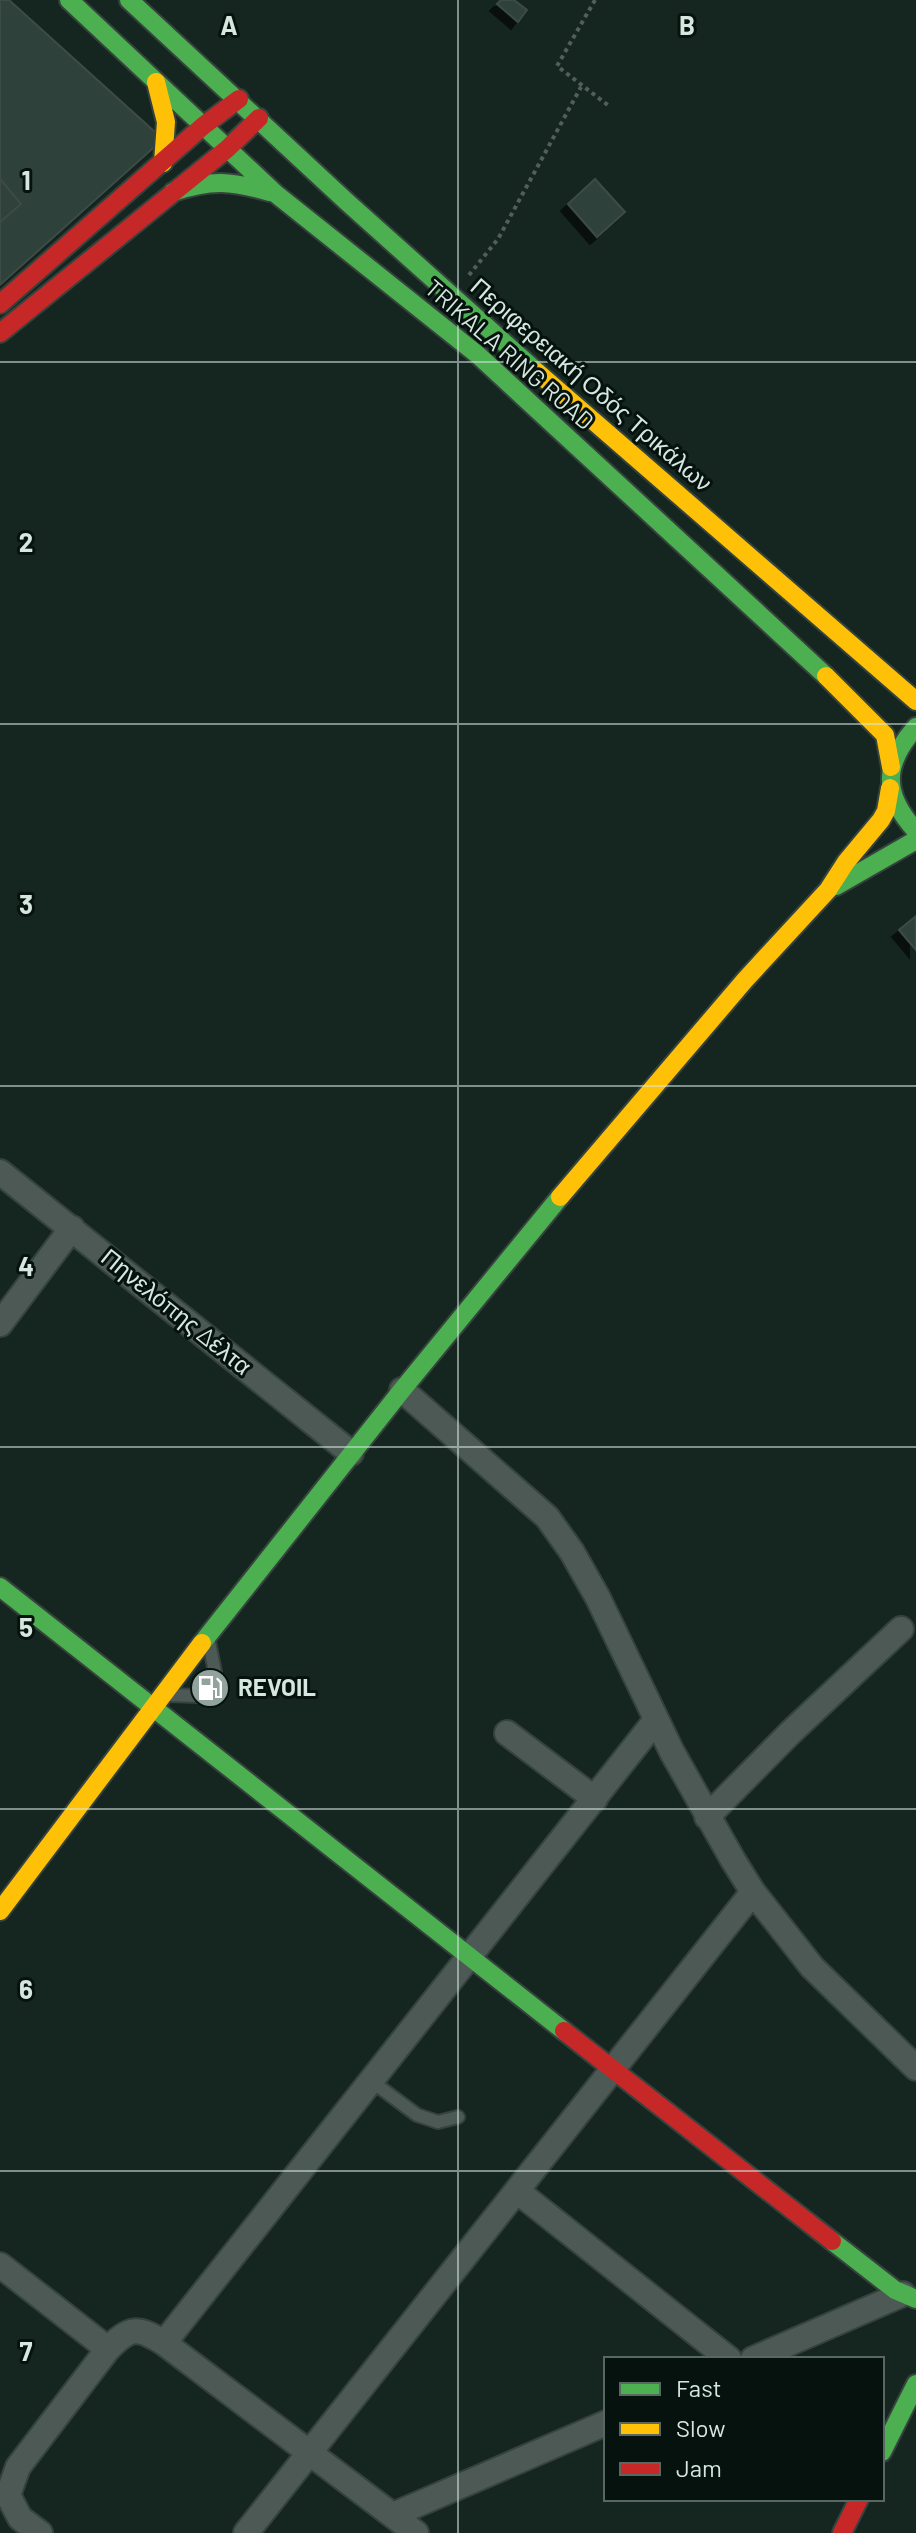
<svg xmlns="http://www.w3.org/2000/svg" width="916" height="2533" font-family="Barlow,sans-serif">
<defs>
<filter id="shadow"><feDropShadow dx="-7" dy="7" stdDeviation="0" flood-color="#0009"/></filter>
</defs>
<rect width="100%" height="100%" fill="#152620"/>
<path fill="#2f423b" stroke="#3d4b46" stroke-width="2" filter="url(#shadow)" d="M0,0H9L156,133L161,141L0,285Z
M501,0H514L527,10L518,22L497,4Z
M0,179L21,204L0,222Z
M595,179L625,212L597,237L568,204Z
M916,916V950L899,930Z"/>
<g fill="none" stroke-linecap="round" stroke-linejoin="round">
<defs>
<path id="lane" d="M168,1695L198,1696L215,1672L209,1642
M370,2080L417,2115L438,2122L458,2117"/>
<path id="street" d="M0,1172L351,1453
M0,1324L72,1228
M402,1390L547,1517L572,1552L598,1598L672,1752L733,1860L753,1892L812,1967L916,2068
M507,1733L595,1799
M707,1817L790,1733L901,1629
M517,2191L729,2359
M0,2265L108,2349
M164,2343L656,1720
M753,2359L903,2294
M393,2515L606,2423
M40,2533L20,2518L8,2495L18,2467L108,2349C130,2327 137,2326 164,2343L416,2533
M246,2533L753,1892"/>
<path id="fast" d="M69,0L276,194L478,355L826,676
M129,0L347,202L537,372
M173,192C212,179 231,181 270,192
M916,727C883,764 882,794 916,831
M836,886L916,840
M0,1587L564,2031
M202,1643L402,1390L560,1197
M832,2241L895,2290L916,2299
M882,2452L916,2384"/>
<path id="slow" d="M156,82L166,122L163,163
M537,372L916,701
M826,676L885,735L891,767
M560,1197L745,980L828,890L846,862L881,820L886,811L890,788
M0,1911L202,1643"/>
<path id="jam" d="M0,304L203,126L239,99
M0,333L227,149L259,118
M564,2031L832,2241
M842,2533L859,2499"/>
</defs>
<use href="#lane" stroke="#35423d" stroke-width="16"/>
<use href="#street" stroke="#35423d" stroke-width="28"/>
<use href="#fast" stroke="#35423d" stroke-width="22"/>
<use href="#slow" stroke="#35423d" stroke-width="22"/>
<use href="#jam" stroke="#35423d" stroke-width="22"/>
<path stroke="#535e5a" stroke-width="4" stroke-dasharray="4 4" stroke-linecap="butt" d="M595,0L557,66L609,106
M469,275L498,239L581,87"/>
<use href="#lane" stroke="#4d5955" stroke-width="12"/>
<use href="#street" stroke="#4d5955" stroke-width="24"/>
<use href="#fast" stroke="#4caf50" stroke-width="18"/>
<use href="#slow" stroke="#ffc107" stroke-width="18"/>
<use href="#jam" stroke="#c62828" stroke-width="18"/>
</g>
<path fill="none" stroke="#d6e7e0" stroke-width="2" stroke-opacity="0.55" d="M458,0V2533M0,362H916M0,724H916M0,1086H916M0,1447H916M0,1809H916M0,2171H916"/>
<defs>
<symbol id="fuel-disc" viewBox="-11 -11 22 22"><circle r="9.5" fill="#92a39d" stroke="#06120e"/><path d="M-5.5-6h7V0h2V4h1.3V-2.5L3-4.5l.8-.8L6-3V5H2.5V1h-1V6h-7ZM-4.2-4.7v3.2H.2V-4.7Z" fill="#fff"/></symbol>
</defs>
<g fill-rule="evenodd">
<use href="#fuel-disc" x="188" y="1666" width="44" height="44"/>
</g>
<g text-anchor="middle" stroke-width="6" stroke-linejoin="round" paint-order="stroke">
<g font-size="24" fill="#d6e7e0" stroke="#06120e">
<text transform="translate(509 355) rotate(41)" y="8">TRIKALA RING ROAD</text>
<text transform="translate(591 385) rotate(41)" y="8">Περιφερειακή Οδός Τρικάλων</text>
<text transform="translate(176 1312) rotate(39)" y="8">Πηνελόπης Δέλτα</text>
</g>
<g font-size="24" font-weight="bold" fill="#d6e7e0" stroke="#06120e" text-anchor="start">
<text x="238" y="1696">REVOIL</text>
</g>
</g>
<g font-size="26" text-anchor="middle" font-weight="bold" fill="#d6e7e0" stroke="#06120e" stroke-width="6" stroke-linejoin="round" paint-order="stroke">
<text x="229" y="35">A</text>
<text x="687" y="35">B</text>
<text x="26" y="190">1</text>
<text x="26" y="552">2</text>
<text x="26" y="914">3</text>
<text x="26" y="1276">4</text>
<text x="26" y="1637">5</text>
<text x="26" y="1999">6</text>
<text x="26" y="2361">7</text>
</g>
<rect x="604" y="2357" width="280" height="144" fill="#06120e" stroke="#596762" stroke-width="2"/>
<rect x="620" y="2383" width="40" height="12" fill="#4caf50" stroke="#596762" stroke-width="2"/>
<text x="676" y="2397" font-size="24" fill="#d6e7e0">Fast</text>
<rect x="620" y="2423" width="40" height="12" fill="#ffc107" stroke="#596762" stroke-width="2"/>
<text x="676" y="2437" font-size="24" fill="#d6e7e0">Slow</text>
<rect x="620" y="2463" width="40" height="12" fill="#c62828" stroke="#596762" stroke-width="2"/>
<text x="676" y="2477" font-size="24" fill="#d6e7e0">Jam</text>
</svg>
